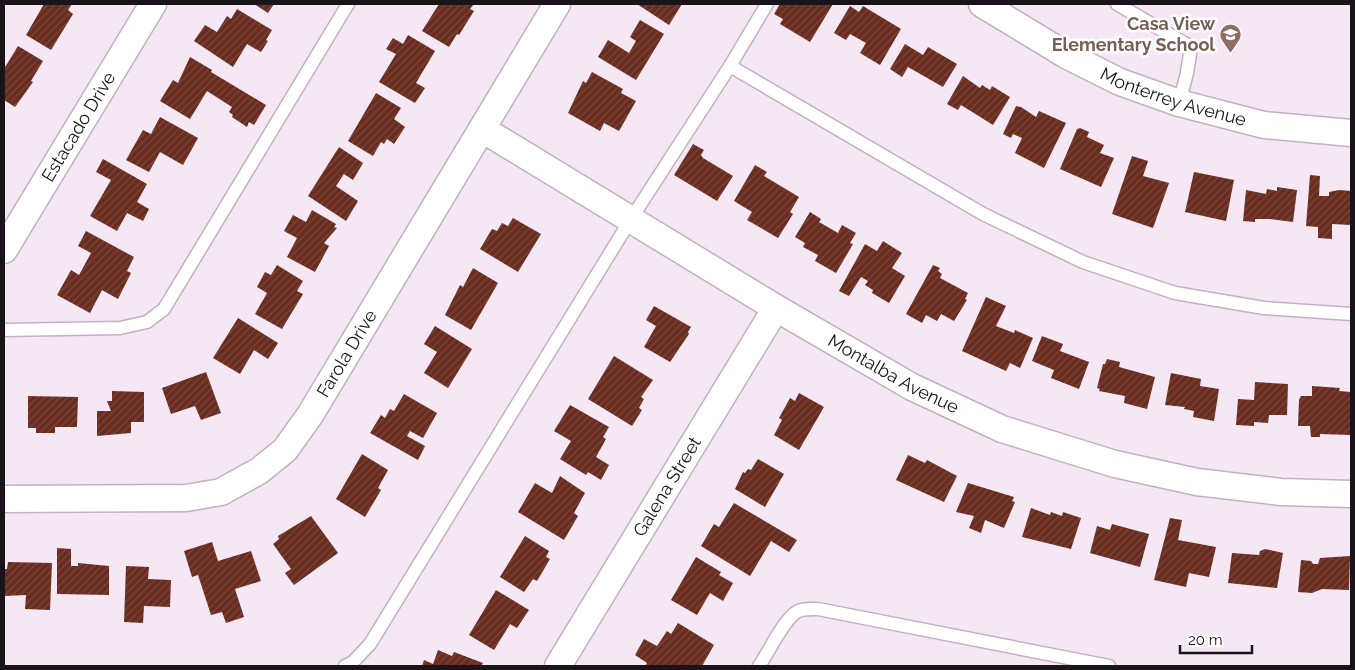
<svg xmlns="http://www.w3.org/2000/svg" width="1355" height="670" font-family="Raleway,sans-serif">
<defs>
<pattern id="building-hatch" width="6" height="6" patternUnits="userSpaceOnUse" patternTransform="scale(1.25)"><rect width="6" height="6" fill="#692c1e"/><path d="M-1 1l2-2M0 6l6-6M5 7l2-2" fill="none" stroke="#79483d"/></pattern>
</defs>
<rect width="100%" height="100%" fill="#f6e7f5"/>
<path fill="url(#building-hatch)" d="M44,4H72L68,10L73,14L51,50L26,35Z
M254,4H274L268,13Z
M439,4H474L470,9L474,11L459,35L457,34L449,47L422,31Z
M637,4H682L669,25Z
M780,4H833L810,42L780,24L783,19L774,14Z
M850,6L859,12L863,6L901,29L880,65L860,53L866,43L850,34L846,40L834,33Z
M237,9L272,30L266,40L268,41L261,52L247,44L233,67L194,41L205,25L217,32L227,16L231,19Z
M640,20L664,34L636,80L598,57L608,40L629,53L636,41L630,37Z
M408,35L435,51L416,83L425,88L415,103L379,82L396,54L386,49L393,38L403,44Z
M905,44L923,55L928,47L957,64L943,87L908,67L902,77L890,69Z
M18,46L43,61L31,81L33,82L15,107L4,100V69Z
M190,57L212,70L211,72L266,105L254,125L249,122L247,127L232,117L233,115L229,112L232,107L207,91L190,119L160,101L173,80L178,83Z
M592,72L623,89L621,93L636,101L619,131L604,123L600,131L568,113L583,81L586,83Z
M963,76L980,88L982,85L990,90L992,86L1010,97L993,125L961,105L958,110L947,104Z
M376,93L401,108L394,119L405,127L394,144L387,139L384,144L381,142L373,156L348,141Z
M1016,106L1021,107L1036,117L1039,111L1066,123L1044,168L1015,153L1022,138L1013,134L1011,138L1003,134Z
M160,117L198,138L183,165L160,152L149,172L126,160L143,130L151,134Z
M1080,128L1089,132L1087,137L1104,145L1100,153L1114,158L1101,187L1060,169L1077,129Z
M693,144L704,150L701,155L703,158L733,176L717,201L674,175Z
M339,147L363,163L353,180L344,174L336,186L358,201L346,221L308,196Z
M1132,156L1148,161L1143,176L1169,183L1153,228L1112,214Z
M103,159L147,184L137,202L149,209L143,221L127,213L117,231L90,216L111,180L96,172Z
M755,165L767,172L764,176L799,197L790,212L793,214L778,238L747,220L752,212L734,201Z
M1194,172L1234,180L1226,221L1185,212Z
M1310,175L1320,176L1319,196H1329V192L1339,190L1351,191V225L1332,224V239L1318,238V227L1306,226Z
M1277,187L1297,190L1293,222L1270,219H1255V222L1243,221L1246,190L1266,194L1267,189L1277,191Z
M312,210L336,224L334,227L337,228L324,243L329,246L315,272L287,257L297,238L284,231L293,215L306,222Z
M810,212L821,219L819,222L838,233L842,225L856,233L850,243L853,244L836,273L815,261L818,255L803,247L805,243L795,237Z
M513,218L541,234L518,272L480,249L492,229L497,231L502,223L508,226Z
M86,231L134,257L127,271L131,273L118,299L102,290L90,313L57,295L71,270L79,275L91,253L78,246Z
M883,241L902,253L892,268L905,276L889,303L872,293L873,290L865,285L868,281L861,277L849,296L839,291L865,244L877,251Z
M277,265L303,281L297,291L303,294L282,329L255,314L267,293L257,287L265,272L271,275Z
M933,265L940,268L938,271L942,274L940,278L968,293L965,299L967,300L954,321L941,314L937,321L926,315L922,323L906,314Z
M473,268L498,283L471,330L445,315L460,285L463,287Z
M986,297L1006,306L996,326L1014,333L1015,330L1033,338L1020,368L1010,363L1006,371L962,351Z
M654,306L691,327L688,332L689,334L670,362L644,347L656,326L646,320Z
M238,318L278,343L268,359L254,350L240,374L213,358Z
M435,326L472,349L448,388L424,373L437,352L424,344Z
M1042,336L1063,344L1060,351L1089,362L1079,389L1051,378L1054,370L1032,361Z
M614,356L653,380L641,397L644,399L639,408L642,410L632,426L588,399Z
M1107,359L1120,362L1119,367L1155,377L1147,409L1124,403L1125,396L1099,391L1100,389L1097,388L1103,364H1105Z
M206,372L221,413L201,420L195,406L171,414L162,388Z
M1171,373L1201,379L1200,386L1219,389L1214,421L1193,417L1194,411L1184,409L1185,407L1165,405Z
M1255,382L1288,384L1287,415H1269L1268,423L1254,422V426L1236,425L1238,399L1254,400Z
M1312,386L1340,388L1339,391L1351,392V435L1320,434V437H1311L1310,426H1298L1299,400L1301,396H1312Z
M112,391L144,392V422H131V433L97,436V411H111L107,401H112Z
M799,393L824,407L799,450L774,435L782,420L779,418L790,398L795,401Z
M404,394L437,413L423,438L410,431L407,436L425,446L418,460L370,433L381,415L385,418L390,409L394,411Z
M28,396L78,397L77,427H55V433H36V428H28Z
M570,405L609,427L603,437L606,439L596,457L609,465L601,480L588,472L586,475L560,459L571,441L554,431Z
M362,454L388,470L378,488L381,490L365,517L336,499Z
M908,455L925,463L927,460L957,476L944,502L896,480Z
M758,459L784,474L765,507L735,489L743,472L745,473L748,469L751,470Z
M560,476L585,493L574,513L578,516L564,540L518,512L535,483L552,493Z
M968,483L1014,497L1012,501L1015,502L1004,528L985,520L981,533L969,528L974,516L956,512Z
M734,503L797,540L789,552L771,541L750,576L701,546L714,524L719,527Z
M1031,508L1050,515L1051,512L1062,516L1063,512L1081,518L1071,549L1022,537Z
M311,516L338,553L294,585L285,573L291,569L273,544L279,539L278,536Z
M1170,518L1182,520L1178,540L1216,547L1209,577L1189,573L1186,587L1154,580Z
M1112,524L1149,534L1140,567L1090,553L1097,526L1110,530Z
M525,536L549,551L546,557L550,559L537,581L533,579L524,592L500,577Z
M212,542L218,561L251,551L261,581L235,589L244,617L226,623L222,612L211,615L198,575L192,577L184,551Z
M57,548L71,549V566H78V563L109,566V595L57,594Z
M1265,549L1283,553L1277,588L1228,583L1232,553L1259,555L1260,551Z
M1350,556L1349,590L1322,589L1312,593L1298,592L1301,560L1311,561L1313,564H1318L1320,558Z
M696,557L721,572L719,575L733,583L723,601L710,593L697,615L671,600Z
M8,562L52,563L50,610L25,609L26,595L4,596V569H7Z
M126,566L149,567L148,579L171,580L170,607L144,606L143,623L124,622Z
M496,590L529,610L517,628L510,624L494,650L469,635Z
M678,623L714,645L702,666H648L646,665L647,663L635,655L644,639L657,646L667,631L671,634Z
M438,650L452,656L454,652L483,663L481,666H422L424,660L433,664Z"/>
<g fill="none" stroke-linecap="round" stroke-linejoin="round">
<defs>
<path id="service" d="M1117,4L1191,47L1187,73L1179,103
M730,66L983,214L1083,262L1175,293L1264,308L1351,314
M4,330L120,328L147,322L164,309L348,4
M345,666L353,662L370,644L631,219L730,66L767,4
M759,666C768,653 783,622 795,613C801,608 810,609 818,609L1109,666"/>
<g id="minor">
<path id="s1" d="M982,4L1066,55L1120,82L1179,103L1264,125L1351,133"/>
<path id="s2" d="M482,129L776,308L912,387L1002,429L1115,464L1197,482L1281,492L1351,494"/>
<path id="s3" d="M4,250L153,4"/>
<path id="s4" d="M4,499L186,498L221,492L259,471L285,450L310,415L557,4"/>
<path id="s5" d="M558,666L776,308"/>
</g>
</defs>
<use href="#service" stroke="#c0b2bf" stroke-width="15"/>
<use href="#minor" stroke="#c0b2bf" stroke-width="29"/>
<use href="#service" stroke="#fff" stroke-width="12"/>
<use href="#minor" stroke="#fff" stroke-width="26"/>
</g>
<defs>
<symbol id="school-pin" viewBox="-11 -11 22 30"><path d="M0 17L-7.5 6A9.5 9.5 0 1 1 7.5 6Z" fill="#8d6e63" stroke="#fff"/><path d="M0-5L7-2L0 1L-7-2ZM-4 1L0 2.5L4 1V4Q0 6-4 4Z" fill="#fff"/></symbol>
</defs>
<g fill-rule="evenodd">
<use href="#school-pin" x="1218" y="22" width="25" height="34"/>
</g>
<g text-anchor="middle" stroke-width="5" stroke-linejoin="round" paint-order="stroke">
<g font-size="18" font-weight="bold" fill="#785e54" stroke="#fff" text-anchor="end">
<text x="1215" y="30">Casa View<tspan x="1215" dy="21">Elementary School</tspan></text>
</g>
<g font-size="18" fill="#191419" stroke="#fff">
<text dy="6" stroke="none"><textPath href="#s1" startOffset="214">Monterrey Avenue</textPath></text>
<text dy="6" stroke="none"><textPath href="#s3" startOffset="144">Estacado Drive</textPath></text>
<text dy="6" stroke="none"><textPath href="#s4" startOffset="409">Farola Drive</textPath></text>
<text dy="6" stroke="none"><textPath href="#s2" startOffset="479">Montalba Avenue</textPath></text>
<text dy="6" stroke="none"><textPath href="#s5" startOffset="210">Galena Street</textPath></text>
</g>
</g>
<rect width="1355" height="670" fill="none" stroke="#191419" stroke-width="10"/>
<path d="M1180 645v8h72v-8" fill="none" stroke="#191419" stroke-width="2.5"/>
<text x="1188" y="645" font-size="15" fill="#191419" stroke="#ffffff" stroke-width="4" paint-order="stroke">20 m</text>
</svg>
